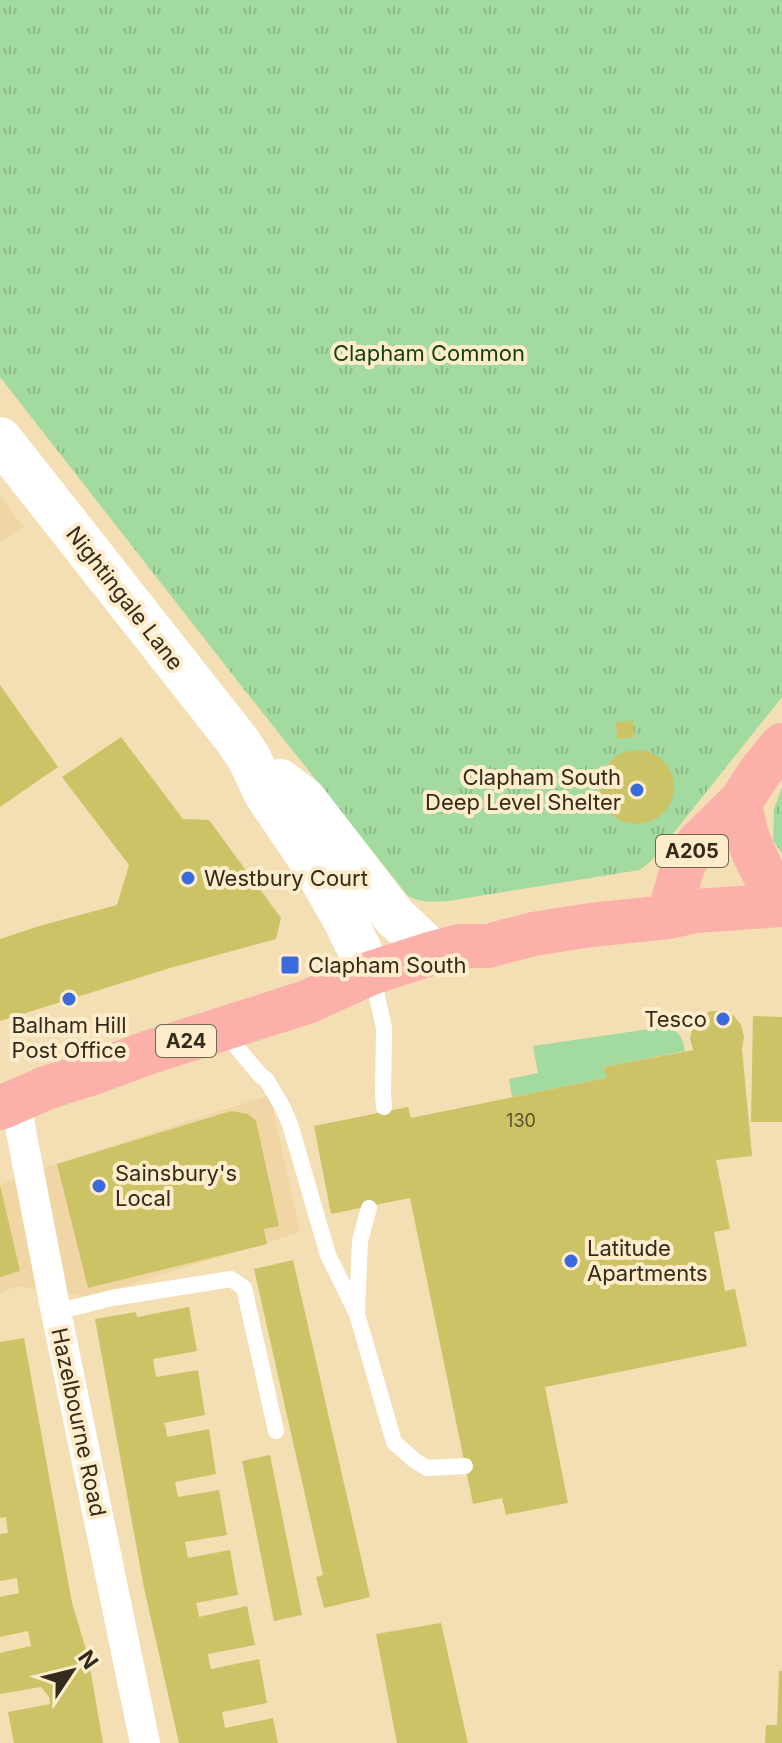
<svg xmlns="http://www.w3.org/2000/svg" width="782" height="1743" font-family="Inter,sans-serif">
<defs>
<pattern id="park-tufts" width="24" height="20" patternUnits="userSpaceOnUse" patternTransform="scale(2)"><rect width="24" height="20" fill="#a2daa0"/><path d="M3 7l-1-3M5 7V3M7 7l1-3M15 17l-1-3M17 17v-4M19 17l1-3" fill="none" stroke="#8cbb89"/></pattern>
</defs>
<rect width="100%" height="100%" fill="#f4dfb4"/>
<path fill="#efd6a4" d="M0,496L24,527L0,543Z
M270,1095L300,1232L89,1297L18,1286L0,1293V1185L46,1167Z"/>
<path fill="#a2daa0" d="M663,1027C679,1029 682,1036 685,1051L604,1067L606,1078L512,1097L509,1079L538,1073L533,1046Z"/>
<path fill="url(#park-tufts)" d="M0,0H782V697L652,860L640,870L448,901C433,902 421,903 408,896L243,688L0,377Z
M782,787V853L773,841L774,809Z"/>
<path fill="#ccc366" d="M0,685L58,767L0,807Z
M632,720L635,737L618,739L615,723Z
M121,737L183,819L209,820L281,918L276,939L170,968L0,1021V939L39,926L117,905L129,865L62,777Z
M600 787a37 37 0 1 1 74 0a37 37 0 1 1-74 0Z
M711,1011H723L734,1016L741,1025L744,1037L742,1049L752,1156L716,1160L730,1229L714,1232L725,1291L735,1289L747,1346L545,1387L568,1503L506,1515L502,1498L473,1504L410,1198L331,1214L314,1126L408,1107L411,1118L606,1078L604,1067L693,1050L690,1038L693,1026L700,1016Z
M753,1016L782,1017V1122H751Z
M231,1111L248,1114L256,1121L279,1226L264,1229L267,1244L88,1288L57,1164Z
M0,1185L20,1271L0,1277Z
M293,1260L370,1597L324,1608L316,1577L323,1575L254,1269Z
M189,1307L197,1351L153,1359L156,1377L198,1370L205,1415L164,1423L166,1429L167,1437L209,1429L216,1474L175,1482L178,1497L219,1490L227,1535L185,1542L188,1558L230,1550L238,1595L196,1603L198,1611L199,1617L247,1606L255,1645L208,1654L209,1661L211,1669L259,1659L267,1703L222,1712L225,1728L273,1718L278,1743H179L144,1588L95,1319L136,1312L137,1317Z
M24,1338L72,1603L88,1656L103,1743H14L8,1712L50,1704L49,1697L41,1687L0,1694V1653L31,1646L28,1631L0,1637V1597L19,1593L17,1578L0,1581V1534L8,1533L6,1517L0,1518V1342Z
M270,1455L302,1615L274,1621L242,1461Z
M441,1623L468,1743H397L376,1634Z
M779,1671H782V1743H765L766,1725H777Z"/>
<g fill="none" stroke-linecap="round" stroke-linejoin="round">
<path stroke="#fff" stroke-width="16" d="M372,974L384,1028L383,1094L384,1107
M223,1031L261,1076L266,1079L282,1106L290,1124L328,1255L357,1314L394,1442L414,1460L427,1468L465,1466
M56,1312L112,1298L231,1279L244,1288L276,1431
M357,1312L360,1241L369,1208"/>
<path stroke="#fff" stroke-width="30" d="M17,1101L20,1126L56,1312L145,1743"/>
<path stroke="#fff" stroke-width="44" d="M0,439L237,740L249,758L266,794L310,859L343,916L371,973
M280,781L304,799L394,916L433,953"/>
<path stroke="#fbb0aa" stroke-width="44" d="M741,801C742,839 763,872 781,905
M668,917L684,863L698,843L741,801L760,772L782,745
M0,1108L46,1088L93,1073L147,1053L307,1002L371,973L433,953L460,946H488L533,934L591,925L668,917L696,911L782,905"/>
</g>
<g fill="#3a6bdc" stroke="#feeccb" stroke-width="3">
<circle cx="637" cy="790" r="8"/>
<circle cx="188" cy="878" r="8"/>
<rect x="280" y="955" width="20" height="20" rx="4"/>
<circle cx="69" cy="999" r="8"/>
<circle cx="723" cy="1019" r="8"/>
<circle cx="99" cy="1186" r="8"/>
<circle cx="571" cy="1261" r="8"/>
</g>
<g text-anchor="middle" stroke-width="8" stroke-linejoin="round" paint-order="stroke">
<g font-size="18" fill="#59512e">
<text x="521" y="1127">130</text>
</g>
<g fill="#feeccb" stroke="#706550" stroke-width="2">
<rect x="656" y="835" width="72" height="32" rx="6"/>
<rect x="156" y="1025" width="60" height="32" rx="6"/>
</g>
<g font-size="20" font-weight="bold" fill="#332b1b">
<text x="692" y="858">A205</text>
<text x="186" y="1048">A24</text>
</g>
<g font-size="22" fill="#113f12" stroke="#feeccb">
<text x="429" y="361">Clapham Common</text>
</g>
<g font-size="22" fill="#332b1b" stroke="#feeccb">
<text transform="translate(125 598) rotate(52)" y="8">Nightingale Lane</text>
<text transform="translate(79 1422) rotate(78)" y="8">Hazelbourne Road</text>
</g>
<g font-size="22" fill="#332b1b" stroke="#feeccb" text-anchor="start">
<text x="621" y="785" text-anchor="end">Clapham South<tspan x="621" dy="25">Deep Level Shelter</tspan></text>
<text x="204" y="886">Westbury Court</text>
<text x="308" y="973">Clapham South</text>
<text x="707" y="1027" text-anchor="end">Tesco</text>
<text x="69" y="1033" text-anchor="middle">Balham Hill<tspan x="69" dy="25">Post Office</tspan></text>
<text x="115" y="1181">Sainsbury's<tspan x="115" dy="25">Local</tspan></text>
<text x="587" y="1256">Latitude<tspan x="587" dy="25">Apartments</tspan></text>
</g>
</g>
<g transform="translate(72 1671) rotate(55)" stroke="#feeccb" stroke-width="6" paint-order="stroke">
<path d="M0-6L14 30L0 20L-14 30Z" fill="#332b1b"/>
<text y="-12" font-size="22" font-weight="bold" text-anchor="middle" fill="#332b1b">N</text>
</g>
</svg>
